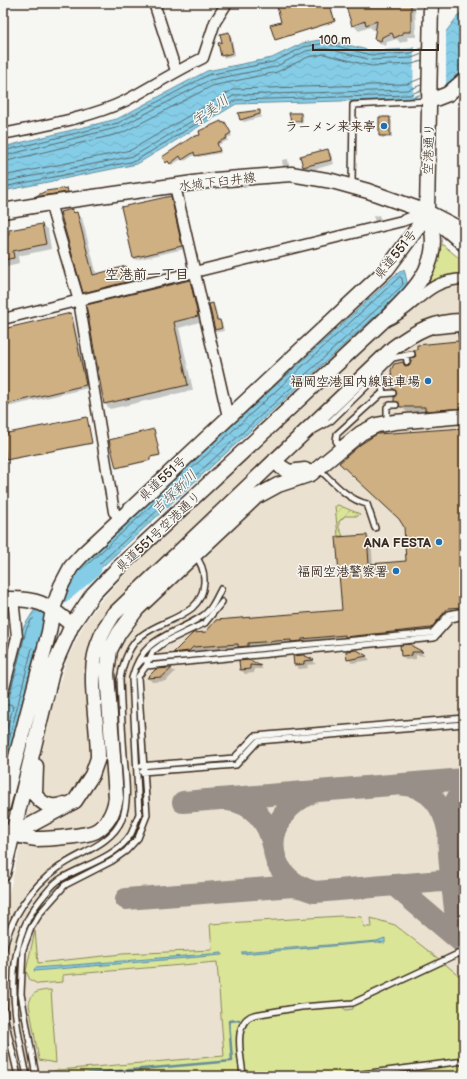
<svg xmlns="http://www.w3.org/2000/svg" width="467" height="1079" font-family="'Balsamiq Sans','Klee One',sans-serif">
<defs>
<pattern id="garden-furrows" width="10" height="10" patternUnits="userSpaceOnUse"><rect width="10" height="10" fill="#dae598"/><path d="M-1 1l2-2M0 10L10 0M9 11l2-2" fill="none" stroke="#bcc583"/></pattern>
<pattern id="water-waves" width="16" height="10" patternUnits="userSpaceOnUse"><rect width="16" height="10" fill="#85cde7"/><path d="M0 5q4-4 8 0t8 0" fill="none" stroke="#74b0c6"/></pattern>
</defs>
<rect width="100%" height="100%" fill="#f6f6f2"/>
<filter id="ink" filterUnits="userSpaceOnUse"><feTurbulence type="fractalNoise" baseFrequency=".025" numOctaves="2"/><feDisplacementMap in="SourceGraphic" scale="8" xChannelSelector="R" yChannelSelector="G"/><feConvolveMatrix kernelMatrix="1 2 1 2 8 2 1 2 1" color-interpolation-filters="sRGB"/></filter>
<g filter="url(#ink)">
<path fill="#eae1d0" d="M464,283V1076H3V919L54,700L66,662L84,624L100,602L133,565L413,305L437,289Z"/>
<path fill="#dae598" stroke="#8a885b" d="M440,245H443L464,262V276L424,288Z
M342,916L362,917L364,927H372L371,918L395,925L440,960L353,1000L299,1005L245,1018C232,1032 240,1058 241,1076H46L47,1073L58,1070L224,1056L217,962L63,975V982L38,984L30,980L26,971L35,931L38,963L122,954L212,950L210,924Z
M444,963L464,980V1059L330,1076H245C243,1061 237,1038 245,1024C252,1012 325,1007 341,1006L346,1010L353,1009V1005Z
M51,990L56,1063L39,1060L29,1005C31,991 38,991 51,990Z
M464,1063V1073L428,1076H362Z"/>
<path fill="url(#garden-furrows)" stroke="#8a885b" d="M338,505L360,514L358,516H345L339,522V528L343,536H338L335,506Z"/>
<path fill="url(#water-waves)" stroke="#678c97" d="M464,8V69L448,83L410,99L236,104L137,164L3,191V147L117,119L207,71L272,58L303,43L325,39L371,51L411,49L445,33Z
M404,269L408,286L81,586L77,569L394,276Z
M35,609L44,626L40,634L36,648L3,780V704L23,628Z
M385,938V943L378,942L242,954V952L377,941Z
M222,953V955L34,971L35,968Z"/>
<path fill="#f6f6f2" d="M446,27V86L413,96L414,46L444,31Z"/>
<path fill="#0003" d="M277,3L329,4L335,22L277,40L283,22Z
M346,3H415L416,37H407L408,40L400,43L397,39L387,42L386,46L380,44L375,39L377,28L373,30L370,27L359,31L353,25Z
M228,33L231,36L235,55L224,58L222,55L223,43Z
M259,111L262,117L244,122L241,120Z
M301,114L303,117V123L295,124L292,121Z
M390,118L392,121V138H382L380,135Z
M225,123L232,136L227,138L229,140L218,145L221,153L198,157L196,154L185,161L183,158L172,165L171,163L169,164L164,157Z
M464,124V132L460,128Z
M327,150L331,154L334,164L308,171L304,167L301,156Z
M288,159L289,166L283,167L282,160Z
M67,189L68,193L36,197L46,192Z
M170,197L173,200L184,249L136,260L133,257Z
M71,210L82,218L97,275L126,267L132,273L135,286L90,298L84,292Z
M379,215L381,220L375,222L373,216Z
M42,225L48,230L51,249L18,256L19,263L7,266L3,262V237Z
M190,281L195,286L203,321L179,328L193,390L110,409L105,404L87,306Z
M213,305L215,307L219,321L222,323L224,331L218,332L216,330Z
M70,314L73,316L88,388L3,408V330Z
M464,343V414L407,412L395,401L403,363L406,366H410Z
M87,418L92,444L3,461V435Z
M464,429V611L453,612L436,632L197,652L193,656L178,657L174,653L193,634L343,611L367,536L371,541L373,565L408,562Z
M154,430L160,456L150,458L151,461L117,468L116,467Z
M464,621V633L461,630L460,622Z
M3,633L10,659L3,673Z
M401,646L415,649L425,656L416,655V659L406,660L402,656Z
M357,651L367,657L370,660L352,663L348,659Z
M303,656L313,661L316,664L307,665L308,668L299,669L295,664Z
M250,661L260,666L263,669H254V673L245,674L241,670Z
M171,669L175,672L166,681L152,682L148,678L157,670Z"/>
<g fill="none" stroke-linecap="round" stroke-linejoin="round">
<path stroke="#596b6e" stroke-width="1" d="M3,151L118,123L208,75L273,62L304,47L325,43L371,55L411,53L422,48
M3,156L120,127L210,80L275,67L306,51L325,48L371,60L412,58L422,54
M3,162L122,133L212,86L277,72L308,57L324,54L371,66L412,64L422,61
M3,176L131,150L234,89L407,84L422,78
M3,182L134,156L235,95L408,90L421,85
M3,187L135,161L236,100L409,95L421,90
M400,277L402,278L403,285L86,576H83L82,570Z
M3,701L9,698L26,630L31,620L35,618L39,626L32,648L3,764
M3,706L11,704L13,707L3,744"/>
<path stroke="#678c97" stroke-width="2.5" d="M63,1076L232,1061L229,1021L239,1020"/>
<path stroke="#85cde7" stroke-width="15" d="M33,640L45,611L94,569"/>
<path stroke="#989088" stroke-width="22" d="M405,785C430,787 444,808 448,830
M464,790C438,815 452,876 455,910L458,923L464,937
M313,792C261,814 259,877 315,892L464,879
M228,800C253,803 268,821 273,845
M183,802L464,779
M394,885L464,944
M126,899L293,886L303,888"/>
</g>
<path fill="#ceb082" stroke="#3b2a1e" d="M276,3H329L335,21L275,40L270,25L281,22Z
M345,3H411V32H403V34L394,38L392,33L382,37L381,41L374,39L377,21L366,25L365,21L352,26Z
M229,32L233,53L221,56L218,43L222,42L220,34Z
M260,110V114L240,120L238,113Z
M289,113H301V121H291Z
M379,117H390V136H379Z
M221,121L222,123L225,122L231,133L226,136L227,138L217,143L220,151L195,156L194,152L182,160L180,156L170,164L168,161L166,163L162,157L192,137L200,135L199,131Z
M328,149L331,160L303,167L300,156Z
M67,188L68,192L34,197L46,191Z
M171,196L182,246L133,258L121,207Z
M72,209L73,213L77,212L93,275L126,266L130,281L83,293L60,212Z
M42,224L46,244L13,251L14,258L3,260V236L9,235V230Z
M190,280L198,316L174,322L188,385L104,404L86,305Z
M213,303L217,320H220L222,328L215,330L209,304Z
M71,313L86,385L3,405V329Z
M458,341L461,344L464,343V408L425,411V407H400L399,403L394,401V397L397,393L393,389L391,370L394,364L403,362L405,366L410,365L412,358L416,356L413,350H417V345Z
M87,417L92,443L6,460L3,434Z
M464,428V607L448,608L431,628L345,637V635L302,639V641L291,642V640L248,643V646L238,647V644L193,647L189,651L173,653L193,633L206,632L216,620L342,610L336,537L367,535L369,564L406,561L404,527L399,519L339,463L361,444L377,434Z
M154,429L160,455L150,457V460L116,468L109,440Z
M411,644L412,646L423,652H412V655L401,656L400,645Z
M357,650L367,656L347,660L346,651Z
M303,655L314,660L304,661V664L294,665L293,656Z
M250,660L261,666L250,665V669L240,670L239,661Z
M172,668L162,677L147,678L156,669Z"/>
<g fill="none" stroke-linecap="round" stroke-linejoin="round">
<defs>
<path id="lane" d="M352,185L353,105L428,101
M461,329L462,340
M434,331L464,328
M406,355L407,362
M380,370L383,394
M387,422V407L390,405H396
M313,431L331,421L366,387L370,381L393,358L412,354
M342,448L336,441L337,434L381,394L393,393
M319,469C334,483 347,499 367,504L375,528
M137,666L142,660L149,659L432,633L449,614L464,611
M146,666L434,638L451,619L464,616
M140,766L234,758L255,736L464,718
M142,772L236,765L258,741L464,724
M3,952C9,919 31,887 58,868C80,852 111,845 122,819C130,799 125,776 124,755C122,730 121,705 120,679C123,664 128,646 141,636C156,624 177,620 192,608C207,595 208,570 195,556
M3,997L5,1019L18,1076
M27,1076C14,1017 0,949 41,899C47,892 54,882 62,878C84,865 117,857 131,834C134,828 136,820 139,814L132,678C143,636 169,637 201,617C211,611 216,599 221,589
M36,1076L21,994L23,949L31,928L41,912L65,885L112,861L126,851L138,838L147,815L138,677L146,666L153,651L165,642L205,623L222,602
M243,1076C242,1059 231,1022 254,1015L301,1007L353,1003L464,951
M347,1076L464,1061"/>
<path id="street" d="M154,3L176,71
M3,134C41,126 90,118 125,101C151,87 176,71 203,58L215,22L227,3
M175,186L228,417
M50,203L79,301L114,512L120,517
M3,319L402,221L427,212
M386,321C417,308 424,280 464,279
M3,692L17,637L13,598"/>
<path id="secondary" d="M430,101L448,94L464,80
M3,211L50,203L215,180L291,174L332,181L368,191L427,212L464,231
M445,228L464,244
M275,460L281,467L289,472L305,470
M3,599C38,598 46,603 72,625
M36,766L35,795C43,805 52,809 64,804
M3,806L49,632L53,609L61,586L71,567L83,554L387,269L416,230L427,212
M3,831C14,834 26,838 37,839C47,839 88,836 96,831C108,824 114,811 116,798L107,673L110,650L119,633L137,609L256,497L278,485L311,474L361,433L377,425L395,422L464,416
M14,834L75,801L92,775L98,758C98,727 89,683 95,655C98,640 105,627 113,615L393,348C414,332 436,320 464,321
M3,874L53,668L72,625L93,594L118,568L381,323C414,290 447,263 427,212L431,3"/>
</defs>
<use href="#lane" stroke="#3b2a1e" stroke-width="8"/>
<use href="#street" stroke="#3b2a1e" stroke-width="13"/>
<use href="#secondary" stroke="#3b2a1e" stroke-width="17"/>
<use href="#lane" stroke="#f6f6f2" stroke-width="5"/>
<use href="#street" stroke="#f6f6f2" stroke-width="10"/>
<use href="#secondary" stroke="#f6f6f2" stroke-width="14"/>
</g>
</g>
<g fill="#1f6fb2" stroke="#f6f6f2" stroke-width="1.5">
<circle cx="384" cy="126" r="4"/>
<circle cx="428" cy="381" r="4"/>
<circle cx="439" cy="542" r="4"/>
<circle cx="396" cy="571" r="4"/>
</g>
<g text-anchor="middle" stroke-width="3" stroke-linejoin="round" paint-order="stroke">
<g font-size="13" font-weight="bold" fill="#3b2a1e" stroke="#f6f6f2" text-anchor="end">
<text x="376" y="131">ラーメン来来亭</text>
<text x="420" y="386">福岡空港国内線駐車場</text>
<text x="431" y="547">ANA FESTA</text>
<text x="388" y="576">福岡空港警察署</text>
</g>
<g font-size="13" fill="#3b2a1e" stroke="#f6f6f2">
<text transform="translate(428 149) rotate(-88)" y="5">空港通り</text>
<text transform="translate(217 181) rotate(-7)" y="5">水城下臼井線</text>
<text transform="translate(395 254) rotate(-51)" y="5">県道551号</text>
<text transform="translate(162 478) rotate(-43)" y="5">県道551号</text>
<text transform="translate(158 531) rotate(-43)" y="5">県道551号空港通り</text>
</g>
<g font-size="14" font-style="italic" fill="#4e5350" stroke="#f6f6f2">
<text transform="translate(210 110) rotate(-36)" y="5">宇美川</text>
<text transform="translate(174 492) rotate(-44)" y="5">吉塚新川</text>
</g>
<g font-size="14" font-weight="bold" fill="#3b2a1e" stroke="#f6f6f2">
<text x="147" y="279">空港前一丁目</text>
</g>
</g>
<rect width="467" height="1079" fill="none" stroke="#f6f6f2" stroke-width="16"/>
<rect x="8" y="8" width="451" height="1063" fill="none" stroke="#3b2a1e" stroke-width="1.5" filter="url(#ink)"/>
<path d="M313 44v6h125v-6" fill="none" stroke="#3b2a1e" stroke-width="2"/>
<text x="319" y="44" font-size="12" fill="#3b2a1e" stroke="#f6f6f2" stroke-width="3" paint-order="stroke">100 m</text>
</svg>
